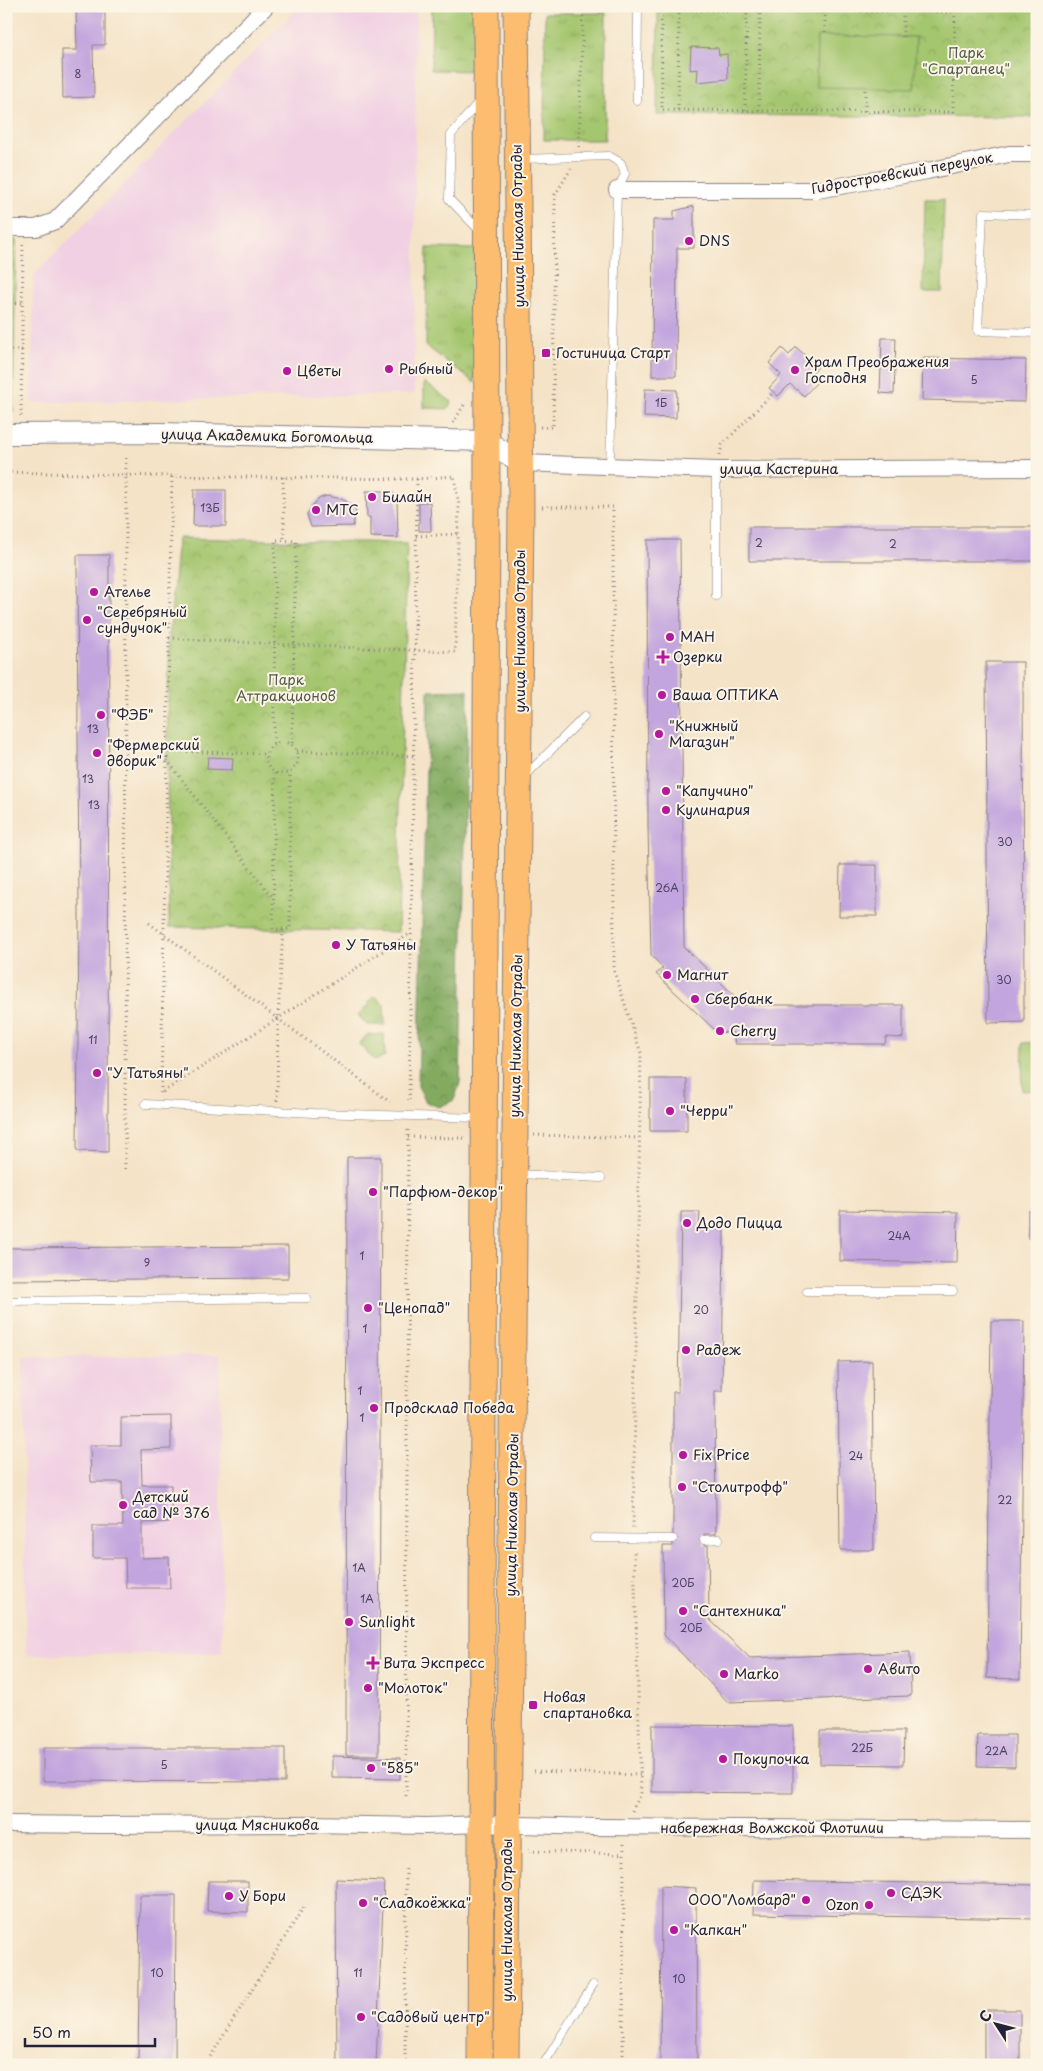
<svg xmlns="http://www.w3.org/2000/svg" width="1043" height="2071" font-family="'Playpen Sans',sans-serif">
<defs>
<pattern id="grass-tufts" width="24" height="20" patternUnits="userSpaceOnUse" patternTransform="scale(1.25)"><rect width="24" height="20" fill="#a4c66e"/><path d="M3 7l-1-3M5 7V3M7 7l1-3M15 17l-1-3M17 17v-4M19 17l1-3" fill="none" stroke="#8daa60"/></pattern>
<pattern id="forest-crowns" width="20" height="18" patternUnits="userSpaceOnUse" patternTransform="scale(1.25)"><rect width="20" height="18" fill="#83ab61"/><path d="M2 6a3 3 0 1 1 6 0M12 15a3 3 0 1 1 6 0" fill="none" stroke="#6b8b51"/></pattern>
<pattern id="park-crowns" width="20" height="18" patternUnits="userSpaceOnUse" patternTransform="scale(1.25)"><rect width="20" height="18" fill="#a4c66e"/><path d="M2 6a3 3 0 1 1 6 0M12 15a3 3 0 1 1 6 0" fill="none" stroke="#8daa60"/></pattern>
</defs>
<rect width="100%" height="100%" fill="#fcf5e5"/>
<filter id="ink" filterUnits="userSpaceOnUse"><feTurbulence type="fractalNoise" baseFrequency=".02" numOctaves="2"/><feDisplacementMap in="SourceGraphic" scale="10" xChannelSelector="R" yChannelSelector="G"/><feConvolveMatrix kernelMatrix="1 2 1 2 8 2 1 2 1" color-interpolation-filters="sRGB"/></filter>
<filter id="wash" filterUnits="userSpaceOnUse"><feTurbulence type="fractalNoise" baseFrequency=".0096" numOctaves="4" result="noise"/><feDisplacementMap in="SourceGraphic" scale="20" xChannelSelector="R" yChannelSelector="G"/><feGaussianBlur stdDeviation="1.12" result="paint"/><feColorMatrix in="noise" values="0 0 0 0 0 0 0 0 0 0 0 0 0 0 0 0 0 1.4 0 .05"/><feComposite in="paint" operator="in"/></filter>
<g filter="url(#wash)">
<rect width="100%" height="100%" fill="#f4e3c7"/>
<path fill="#f1d0e3" d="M300,6H416L414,394L31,403L34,275Z
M220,1355L222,1653L26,1655L23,1357Z"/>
<path fill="url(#grass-tufts)" stroke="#637454" d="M432,6H474V71L431,70Z
M545,13H606L605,140H544Z
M427,248L475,249V383L426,346Z
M424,382L452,402L448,409L424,408Z
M375,996L384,1004L385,1025H367L358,1015Z
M384,1034L385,1056L375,1061L359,1044L367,1035Z"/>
<path fill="url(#forest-crowns)" stroke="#52664e" d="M468,690L460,1083L454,1100L439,1107L426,1102L418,1086L428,691Z"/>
<path fill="url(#park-crowns)" stroke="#637454" d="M658,6H1037V117L657,115Z
M925,199H944L942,292H923Z
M6,240H16L13,412H6Z
M178,538L407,543L398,932L169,927L167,760L169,638Z"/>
<path fill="#a4c66e" stroke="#637454" d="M817,36L916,37L914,89L816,87Z
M1037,1042V1090L1022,1091L1023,1043Z"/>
<g id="blocks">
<path fill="#c2a5de" d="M76,6H105V45H93L94,97L63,98L62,50H77Z
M691,47L718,48L719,55L727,54L728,79L697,82L698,69L690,70Z
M694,206V248H677L676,376H652L653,220H674V211Z
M882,338H896L894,394L880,393Z
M796,347L818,367L811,374L818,381L804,396L790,384L778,396L769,388L781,375L769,363L782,348L789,355Z
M923,358L1026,360L1025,402L922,400Z
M645,389L677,390L676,418L644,417Z
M194,490H226V526H193Z
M366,491H391L397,497L398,538L370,537V517H367Z
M327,496L342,499L350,504L356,511L353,526L311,527L307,514L314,504L320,498Z
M419,502H430L431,531H419Z
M749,527H1037V561H749Z
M647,540H680L684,947L744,1005H903V1038L886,1037L885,1044H735L733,1033L717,1032L656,974L663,968L651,955L648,827Z
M77,555H109L108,1152L77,1151L79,915Z
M986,662H1023L1024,1022L988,1023Z
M208,757L233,758L232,770L207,769Z
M840,865H877V916H839Z
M650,1079H687V1131H650Z
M347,1157H381L379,1755H346Z
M840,1210L958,1212L957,1263L840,1261Z
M1028,1211H1037V1238H1028Z
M681,1212H700L699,1229L724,1230L722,1391H715L716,1534H704V1545H708L709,1619L750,1658L910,1652L911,1696L728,1702L664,1635L663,1546H673V1392H678Z
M288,1246V1278L6,1280V1248Z
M991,1321H1024L1020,1679L987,1678Z
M872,1361L874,1550H840L838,1362Z
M171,1416V1449L141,1450L142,1485H171V1522L142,1523V1558L169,1557L170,1588H126L125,1558H93V1526H123L122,1482H91L90,1445H121V1417Z
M652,1725L793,1726V1793L652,1792Z
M820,1731H904L903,1765L820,1764Z
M978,1735H1015V1767L977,1766Z
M43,1748H285V1782L43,1781Z
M332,1756L400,1758V1779L332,1778Z
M336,1879L384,1881L376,2065H337Z
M754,1880L1037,1885V1919L753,1914Z
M208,1881H248V1912L207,1911Z
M661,1886L696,1888L697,2065H660Z
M140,1895H176L175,2065H138Z
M984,2010H1020V2065H984Z"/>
</g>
</g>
<g filter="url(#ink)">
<use href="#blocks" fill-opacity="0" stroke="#8b8281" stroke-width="1"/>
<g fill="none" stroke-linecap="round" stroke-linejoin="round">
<defs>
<path id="service" d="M637,101L638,6
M522,159L609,156L621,163L625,174L617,190L610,467
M1037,215L983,213L978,331L1037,333
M480,231L449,199L451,135L480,100
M716,596V470
M525,776L584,717
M145,1104L314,1113L480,1118
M518,1174L601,1178
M807,1291H953
M6,1301L307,1298
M594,1538L673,1539
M704,1540L719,1539
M543,2065L593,1985"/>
<path id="minor" d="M617,190H817L927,171L1009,154H1037
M6,228H36L55,221L266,6
M521,463L716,470L1037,468
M6,1824L104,1825L306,1824L427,1826L480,1824L596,1827L1037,1830"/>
<path id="tertiary" d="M6,434L160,433L487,441L521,463"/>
<path id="primary" d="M480,2065L487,504L486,6
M506,2065L521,506L516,6"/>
</defs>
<use href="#service" stroke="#8b8281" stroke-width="9"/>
<use href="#minor" stroke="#8b8281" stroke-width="18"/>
<use href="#tertiary" stroke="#8b8281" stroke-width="22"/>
<use href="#primary" stroke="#8b8281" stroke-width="27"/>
<path stroke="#8b8281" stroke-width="3" stroke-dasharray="1 4" stroke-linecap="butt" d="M661,6L662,110L953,112L955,6
M825,6V36
M661,10L955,12
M903,37V6
M678,110L679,6
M745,110L747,6
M759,110L760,6
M865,111V88
M579,147L583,6
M6,304L23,303
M6,350H22
M21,416L23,244
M453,423L464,405
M540,427H553L555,195L571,169
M720,455L722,445L774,392
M6,472L159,476L417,479
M283,477L284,541
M542,507H613L614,971L641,1053L633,1528
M416,536L458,534
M169,638C264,644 360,648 455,652L459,505L454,476L417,479L409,1104
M266 758a16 16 0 1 1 32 0a16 16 0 1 1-32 0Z
M274,743L275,540L296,541L292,745
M167,751L265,754
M297,751L413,756
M167,760L273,898
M275,773L273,929H290V772
M149,923L390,1102
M163,1092L411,933
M161,1093L172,476
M277,1101L278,1018L283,929
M534,1135L639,1138
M408,1137L465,1138
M125,1169L126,458
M534,1771L640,1775
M406,1796L408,1128
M632,1811L641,1794L634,1549
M529,1851L624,1854
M205,2065L305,1905
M405,2065L406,1865
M623,2065L624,1843"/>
<use href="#service" stroke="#fff" stroke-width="8"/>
<use href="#minor" stroke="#fff" stroke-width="16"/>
<use href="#tertiary" stroke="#fff" stroke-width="20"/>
<use href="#primary" stroke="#fcbd6f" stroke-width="25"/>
</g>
</g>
<g fill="#b5179e" stroke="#fcf5e5" stroke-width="2">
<circle cx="689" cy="241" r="5"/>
<rect x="541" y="348" width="10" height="10" rx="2.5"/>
<circle cx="389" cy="369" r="5"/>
<circle cx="795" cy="370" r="5"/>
<circle cx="287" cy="371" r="5"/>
<circle cx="372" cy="497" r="5"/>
<circle cx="316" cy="510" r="5"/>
<circle cx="94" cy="592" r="5"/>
<circle cx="87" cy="620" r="5"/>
<circle cx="670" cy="637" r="5"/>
<path d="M660.5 649.5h5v5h5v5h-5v5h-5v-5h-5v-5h5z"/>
<circle cx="662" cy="695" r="5"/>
<circle cx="101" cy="715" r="5"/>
<circle cx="659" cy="734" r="5"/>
<circle cx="97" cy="753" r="5"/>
<circle cx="666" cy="791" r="5"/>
<circle cx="666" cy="810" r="5"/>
<circle cx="336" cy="945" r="5"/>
<circle cx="667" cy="975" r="5"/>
<circle cx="695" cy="999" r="5"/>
<circle cx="720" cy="1031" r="5"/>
<circle cx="97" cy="1073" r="5"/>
<circle cx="670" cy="1111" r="5"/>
<circle cx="373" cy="1192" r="5"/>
<circle cx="687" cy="1223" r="5"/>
<circle cx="368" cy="1308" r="5"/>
<circle cx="686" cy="1350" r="5"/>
<circle cx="374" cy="1408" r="5"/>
<circle cx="683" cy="1455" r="5"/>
<circle cx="682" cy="1487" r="5"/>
<circle cx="123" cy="1505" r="5"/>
<circle cx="683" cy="1611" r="5"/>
<circle cx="349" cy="1622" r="5"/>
<path d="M370.5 1655.5h5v5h5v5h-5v5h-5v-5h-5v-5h5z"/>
<circle cx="868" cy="1669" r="5"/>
<circle cx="724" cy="1674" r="5"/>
<circle cx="368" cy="1688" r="5"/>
<rect x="528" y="1700" width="10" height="10" rx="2.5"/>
<circle cx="723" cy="1759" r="5"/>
<circle cx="371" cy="1768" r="5"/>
<circle cx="891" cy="1893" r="5"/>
<circle cx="229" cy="1896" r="5"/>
<circle cx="806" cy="1900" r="5"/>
<circle cx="363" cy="1903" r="5"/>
<circle cx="869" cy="1905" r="5"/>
<circle cx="674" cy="1930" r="5"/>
<circle cx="361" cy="2017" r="5"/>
</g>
<g text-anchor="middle" stroke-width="4" stroke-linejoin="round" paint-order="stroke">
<g font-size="11" fill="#4a4364">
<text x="78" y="78">8</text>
<text x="974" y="384">5</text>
<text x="661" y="407">1Б</text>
<text x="210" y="512">13Б</text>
<text x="759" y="547">2</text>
<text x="893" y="548">2</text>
<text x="93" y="733">13</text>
<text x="88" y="783">13</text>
<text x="94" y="809">13</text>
<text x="1005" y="846">30</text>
<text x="667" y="892">26А</text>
<text x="1004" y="984">30</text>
<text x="93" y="1044">11</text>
<text x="899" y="1240">24А</text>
<text x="362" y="1260">1</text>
<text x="147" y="1267">9</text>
<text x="701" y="1314">20</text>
<text x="365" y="1333">1</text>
<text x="360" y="1395">1</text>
<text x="362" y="1422">1</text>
<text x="856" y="1460">24</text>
<text x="1005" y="1504">22</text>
<text x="359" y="1572">1А</text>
<text x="683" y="1587">20Б</text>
<text x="367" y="1603">1А</text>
<text x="691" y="1632">20Б</text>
<text x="862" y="1752">22Б</text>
<text x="996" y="1755">22А</text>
<text x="164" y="1769">5</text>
<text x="157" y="1977">10</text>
<text x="358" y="1977">11</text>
<text x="679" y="1983">10</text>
</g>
<g font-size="14" fill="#505b4d" stroke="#fcf5e5">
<text x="966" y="58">Парк<tspan x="966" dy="16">"Спартанец"</tspan></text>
<text x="286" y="685">Парк<tspan x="286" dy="16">Аттракционов</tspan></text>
</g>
<g font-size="14" fill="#22223b" stroke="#fcf5e5">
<text transform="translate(902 173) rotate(-10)" y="5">Гидростроевский переулок</text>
<text transform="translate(518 226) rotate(-91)" y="5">улица Николая Отрады</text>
<text transform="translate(267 436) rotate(1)" y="5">улица Академика Богомольца</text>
<text x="779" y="474">улица Кастерина</text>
<text transform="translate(520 631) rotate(-90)" y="5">улица Николая Отрады</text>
<text transform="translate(516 1036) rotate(-89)" y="5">улица Николая Отрады</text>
<text transform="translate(512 1515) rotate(-89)" y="5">улица Николая Отрады</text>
<text x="257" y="1830">улица Мясникова</text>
<text x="772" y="1833">набережная Волжской Флотилии</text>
<text transform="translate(507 1920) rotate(-90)" y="5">улица Николая Отрады</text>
</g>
<g font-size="14" fill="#22223b" stroke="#fcf5e5" text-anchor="start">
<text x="699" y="246">DNS</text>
<text x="556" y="358">Гостиница Старт</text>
<text x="805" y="367">Храм Преображения<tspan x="805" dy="16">Господня</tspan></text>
<text x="399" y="374">Рыбный</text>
<text x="297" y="376">Цветы</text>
<text x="382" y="502">Билайн</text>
<text x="326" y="515">МТС</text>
<text x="104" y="597">Ателье</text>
<text x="97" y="617">"Серебряный<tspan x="97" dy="16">сундучок"</tspan></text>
<text x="680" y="642">МАН</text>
<text x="673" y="662">Озерки</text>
<text x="672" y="700">Ваша ОПТИКА</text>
<text x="111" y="720">"ФЭБ"</text>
<text x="669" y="731">"Книжный<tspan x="669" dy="16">Магазин"</tspan></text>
<text x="107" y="750">"Фермерский<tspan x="107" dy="16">дворик"</tspan></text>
<text x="676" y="796">"Капучино"</text>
<text x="676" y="815">Кулинария</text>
<text x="346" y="950">У Татьяны</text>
<text x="677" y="980">Магнит</text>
<text x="705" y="1004">Сбербанк</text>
<text x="730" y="1036">Cherry</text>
<text x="107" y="1078">"У Татьяны"</text>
<text x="680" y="1116">"Черри"</text>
<text x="383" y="1197">"Парфюм-декор"</text>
<text x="697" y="1228">Додо Пицца</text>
<text x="378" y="1313">"Ценопад"</text>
<text x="696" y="1355">Радеж</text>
<text x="384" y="1413">Продсклад Победа</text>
<text x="693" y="1460">Fix Price</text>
<text x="692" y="1492">"Столитрофф"</text>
<text x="133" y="1502">Детский<tspan x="133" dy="16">сад № 376</tspan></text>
<text x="693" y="1616">"Сантехника"</text>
<text x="359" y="1627">Sunlight</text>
<text x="383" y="1668">Вита Экспресс</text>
<text x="878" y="1674">Авито</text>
<text x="734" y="1679">Marko</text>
<text x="378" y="1693">"Молоток"</text>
<text x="543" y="1702">Новая<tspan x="543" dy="16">спартановка</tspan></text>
<text x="733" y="1764">Покупочка</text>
<text x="381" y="1773">"585"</text>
<text x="901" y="1898">СДЭК</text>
<text x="239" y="1901">У Бори</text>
<text x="796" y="1905" text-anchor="end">ООО"Ломбард"</text>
<text x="373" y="1908">"Сладкоёжка"</text>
<text x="859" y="1910" text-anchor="end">Ozon</text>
<text x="684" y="1935">"Капкан"</text>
<text x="371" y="2022">"Садовый центр"</text>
</g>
</g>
<rect width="1043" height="2071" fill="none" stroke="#fcf5e5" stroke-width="25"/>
<g transform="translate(996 2024) rotate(306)" stroke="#fcf5e5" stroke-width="4" paint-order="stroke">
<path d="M0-4L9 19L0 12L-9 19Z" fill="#22223b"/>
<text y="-8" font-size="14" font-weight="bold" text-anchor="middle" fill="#22223b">С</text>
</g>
<path d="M25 2038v8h130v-8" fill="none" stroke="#22223b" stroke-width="2.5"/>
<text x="32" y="2038" font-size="15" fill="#22223b" stroke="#fcf5e5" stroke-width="4" paint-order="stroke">50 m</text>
</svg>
